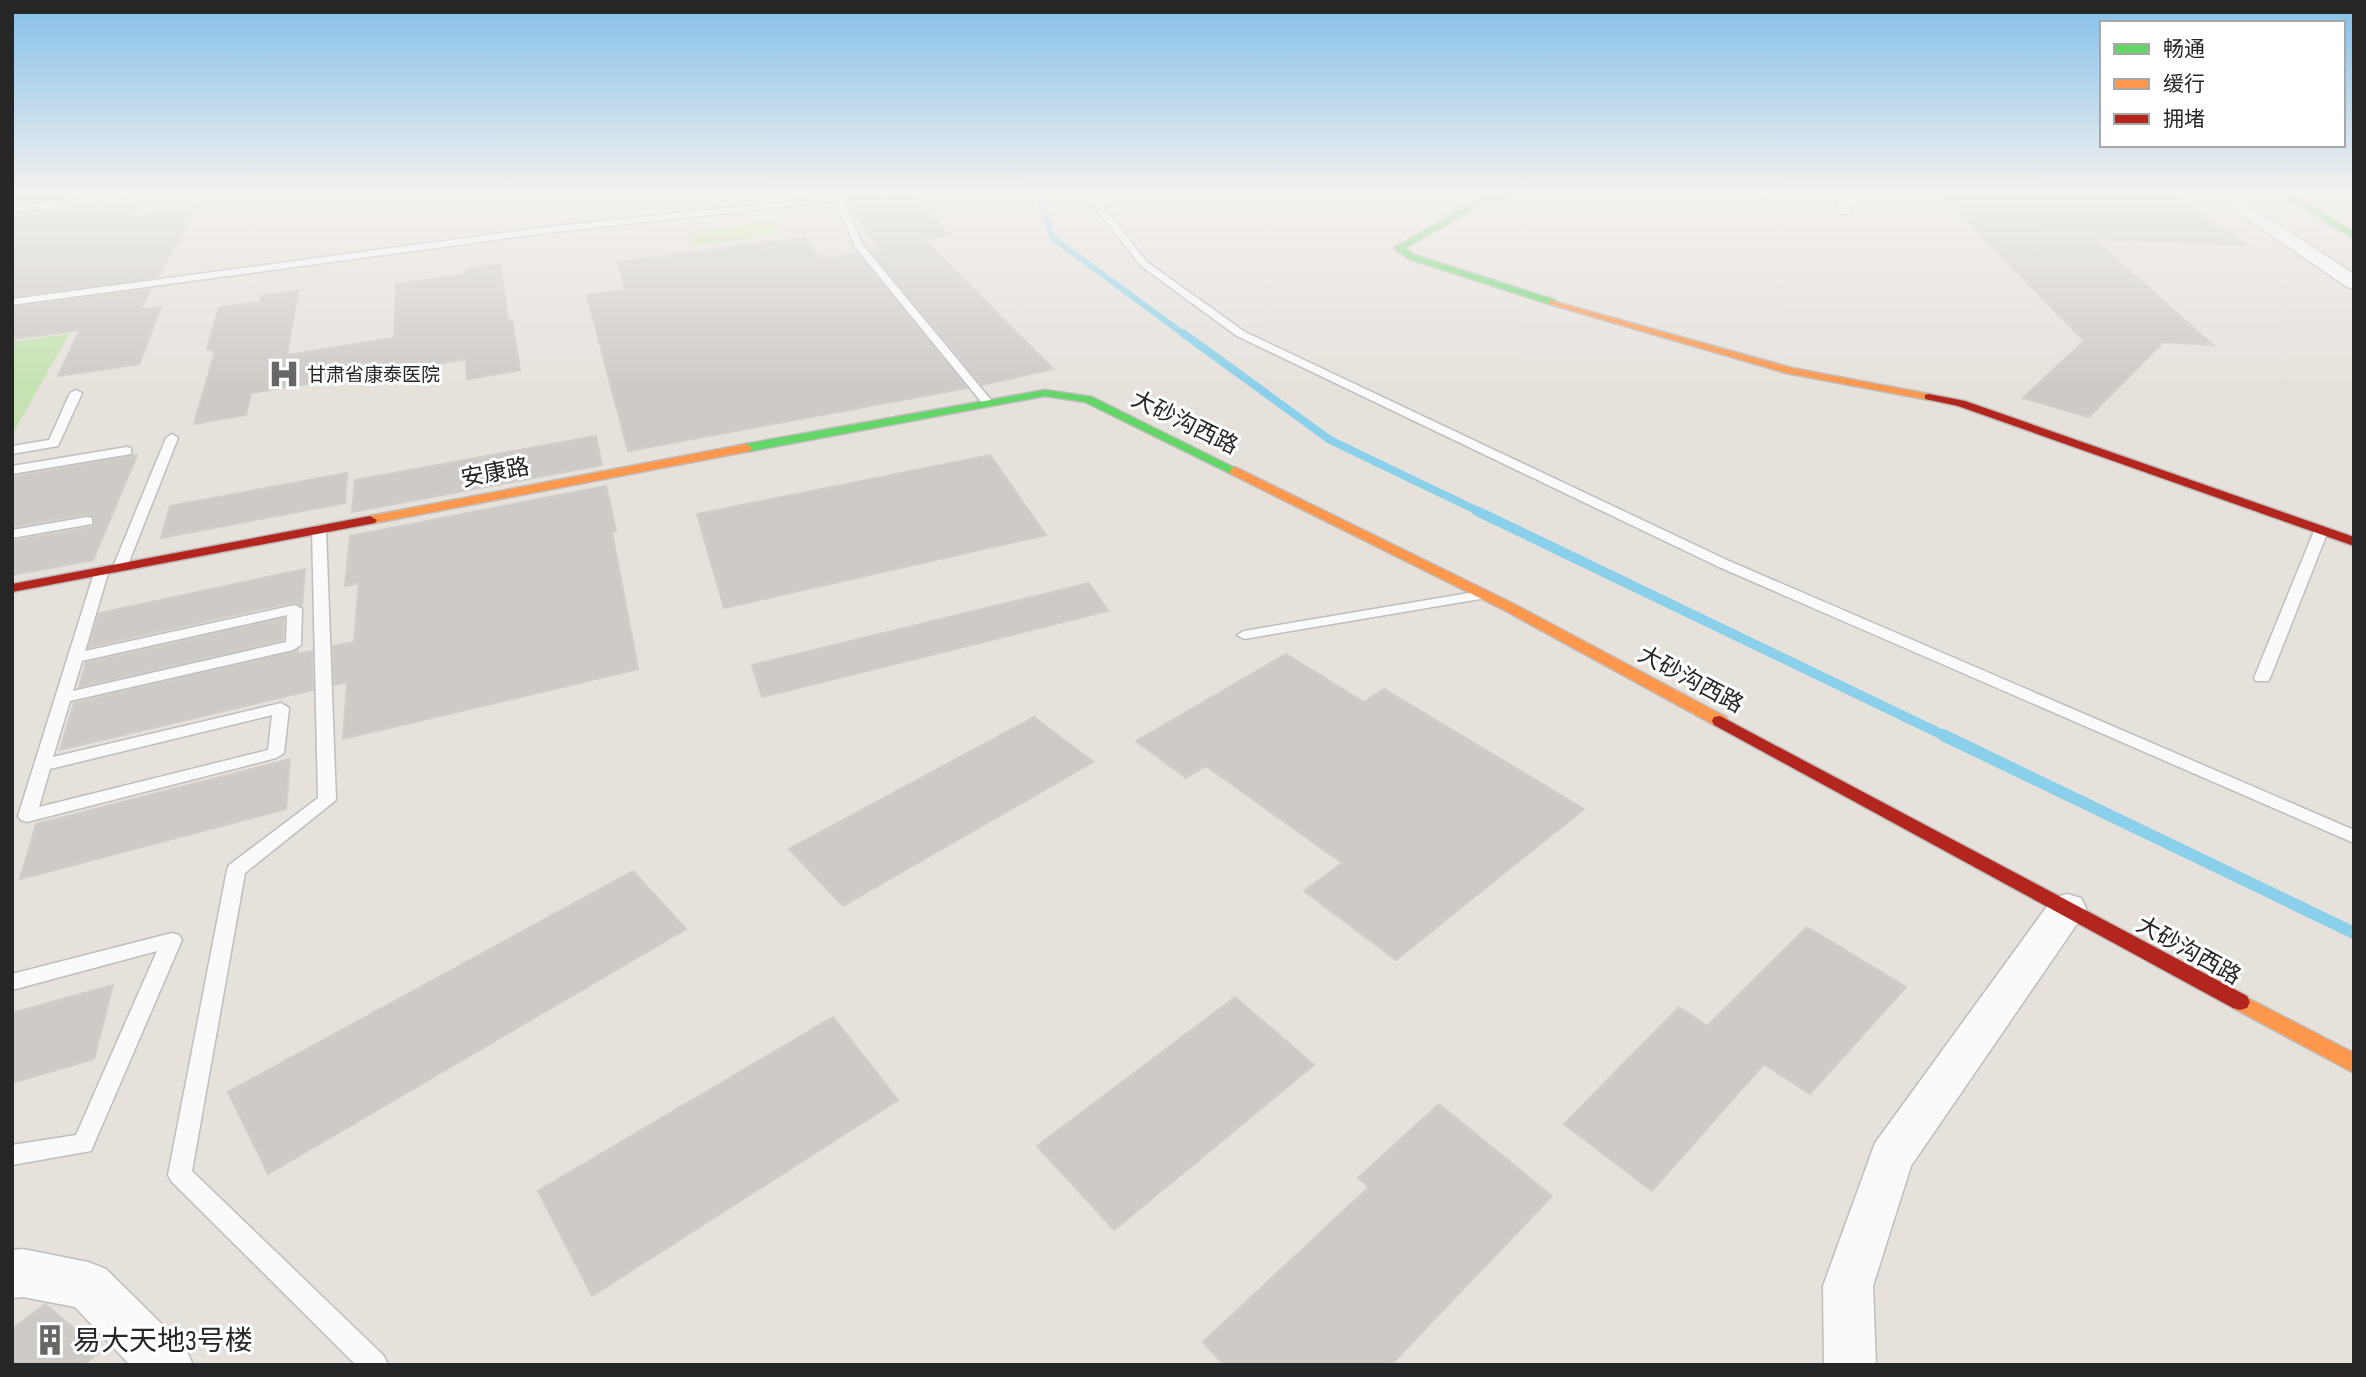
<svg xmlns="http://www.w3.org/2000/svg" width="2366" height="1377" font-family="'Sofia Sans Condensed','Noto Sans SC',sans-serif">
<rect width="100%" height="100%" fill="#e6e1db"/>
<path fill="#c5e3b2" d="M69,334L12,435V342Z"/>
<path fill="#d1e7af" d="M771,221L779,234L694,246L688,233Z"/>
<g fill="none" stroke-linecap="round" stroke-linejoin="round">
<path stroke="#8bd0ea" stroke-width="6" d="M1037,193L1053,238L1185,335"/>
<path stroke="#8bd0ea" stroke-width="8" d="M1183,333L1330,440L1480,512"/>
<path stroke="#8bd0ea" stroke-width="10" d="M1477,511L1947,737"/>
<path stroke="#8bd0ea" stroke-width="12" d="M1943,735L2354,933"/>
</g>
<path fill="#cecbc7" stroke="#d1cdc8" stroke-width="2" d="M12,193H66L62,199L12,203Z
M841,193H880V197L915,193L950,235L923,239L1053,369L982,385L871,251L880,250Z
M1940,193H2171L2247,245L2094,239L2213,345L2163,342L2089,417L2023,398L2084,341Z
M136,202L128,216L196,208L158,277L12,296V215Z
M805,237L819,260L857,253L967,388L628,451L587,295L626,290L618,262Z
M500,264L508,320H512L520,370L467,379L466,359L251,393L246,415L194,424L215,352L207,349L219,308L260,302L261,296L298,291L287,355L394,338L396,284L467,274L466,269Z
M151,289L140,310L161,307L139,364L58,376L80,330L12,339V308Z
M596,436L602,465L352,512L355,480Z
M137,455L93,560L12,575V541L92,527L95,524L94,516L87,514L12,527V477Z
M990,455L1046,535L724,608L697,514Z
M347,473L345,503L161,538L170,506Z
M606,486L616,531L612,532L638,669L343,739L347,682L334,685L333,646L354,642L359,583L345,586L350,536Z
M305,569L302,606L294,602L89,647L99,613Z
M1089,583L1108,611L762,697L752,665Z
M284,618L283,640L79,687L86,663Z
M298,650L297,654L312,651L313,690L60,750L74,703Z
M1286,654L1364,702L1384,689L1584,809L1396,960L1304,891L1342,863L1206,766L1186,778L1136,741Z
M1034,717L1093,762L843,906L789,849Z
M290,759L286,809L20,879L36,824Z
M633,871L686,929L268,1174L228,1092Z
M1807,927L1906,987L1810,1094L1764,1064L1652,1191L1564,1124L1679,1007L1707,1026Z
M113,985L94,1059L12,1083V1013Z
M1235,997L1314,1065L1114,1230L1037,1146Z
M833,1017L898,1100L592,1296L538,1191Z
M1439,1104L1552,1196L1391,1365H1224L1203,1342L1369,1187L1358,1178Z
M45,1304L101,1351L84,1365H12V1329Z"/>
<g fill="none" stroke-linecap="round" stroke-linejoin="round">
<defs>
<path id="lane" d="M107,193H115L113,195L148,193L107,201L12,212V206L104,197Z
M1084,193H1092L1147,262L1245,332L1729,561L2354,830V843L1719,567L1237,336L1141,266Z
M1732,193H1750L1792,199L1796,193H1804L1794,204Z
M839,196L843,198L862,244L991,400V404H983L855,247L836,201L547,233L12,305V299L547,227Z
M76,390L82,393L58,446L12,454V446L49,440L70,393Z
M172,434L178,438L127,567L125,570H115L113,567L166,438Z
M127,447L131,448V454L12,474V466Z
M87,517L92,518V524L12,538V530Z
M319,525L326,529L336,800L245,873L192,1171L384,1356L388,1365H356L172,1182L168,1175L227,870L229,865L318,798L312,529Z
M2321,527L2328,531L2270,678L2268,681H2256L2254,678L2314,531Z
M102,566L109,570L85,651L295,605L302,609L301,645L293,650L70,701L53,757L281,703L289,708L284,753L276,758L27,822L21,820L18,816L95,570ZM287,615L286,642L73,691L82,661ZM272,715L268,750L39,807L50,769Z
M1481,591L1488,595L1486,598L1244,639L1237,635L1244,631Z
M172,933L179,935L182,940L91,1151L12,1165V1145L76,1135L157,951L12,990V974Z"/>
<path id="street" d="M1847,193H1864L1848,214H1836L1834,210Z
M2210,193H2229L2354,274V289L2347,287Z
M2067,894L2081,898L2086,908L2081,918L1911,1166L1873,1286L1876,1365H1824L1823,1286L1875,1143L2053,898Z
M23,1249L88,1262L106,1269L185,1347L193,1365H130L75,1307L23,1297L12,1298V1250Z"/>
<path id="fast" d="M1506,193H1524L1490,200L1405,248L1415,255L1555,300V304H1549L1409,259L1394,248L1485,196Z
M2280,193H2289L2354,232V239Z
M1045,390L1092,397L1241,471L1239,474H1231L1085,402L1045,396L746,452L740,448L746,444Z"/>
<path id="slow" d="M1549,300L1792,368L1929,394L1935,397L1929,400L1786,373L1549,304Z
M746,444L752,448L750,451L370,524L363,520L370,516Z
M1235,467L1514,604L1726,717L1728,721L1726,725H1714L1504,610L1231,474L1229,471Z
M2240,994L2354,1053V1073L2233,1008L2230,1002L2233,996Z"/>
<path id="jam" d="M1929,394L1965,401L2354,537V546L1958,406L1925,399V395Z
M370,516L377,520L375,523L12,592V584Z
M1720,716L2247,996L2250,1002L2247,1008L2240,1010L2233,1008L1714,725L1712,721L1714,717Z"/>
</defs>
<use href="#lane" stroke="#bfbdbd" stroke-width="3"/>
<use href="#street" stroke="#bfbdbd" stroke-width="3"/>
<use href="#fast" stroke="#bfbdbd" stroke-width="3"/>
<use href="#slow" stroke="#bfbdbd" stroke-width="3"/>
<use href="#jam" stroke="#bfbdbd" stroke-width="3"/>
<use href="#lane" fill="#fbfafa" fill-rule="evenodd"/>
<use href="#street" fill="#fbfafa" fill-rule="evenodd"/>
<use href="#fast" fill="#63d668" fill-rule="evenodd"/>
<use href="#slow" fill="#ff974d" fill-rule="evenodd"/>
<use href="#jam" fill="#b3261e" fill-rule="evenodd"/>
</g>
<linearGradient id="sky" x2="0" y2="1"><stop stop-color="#83bfe9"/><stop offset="0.5" stop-color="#f4f2ef"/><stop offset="1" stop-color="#f4f2ef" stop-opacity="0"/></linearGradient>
<rect width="2366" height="386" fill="url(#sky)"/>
<defs>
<symbol id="hospital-bare" viewBox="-9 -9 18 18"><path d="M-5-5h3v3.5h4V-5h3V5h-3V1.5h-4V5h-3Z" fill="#696765" stroke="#fff" stroke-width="2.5" paint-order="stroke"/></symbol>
<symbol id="building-bare" viewBox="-9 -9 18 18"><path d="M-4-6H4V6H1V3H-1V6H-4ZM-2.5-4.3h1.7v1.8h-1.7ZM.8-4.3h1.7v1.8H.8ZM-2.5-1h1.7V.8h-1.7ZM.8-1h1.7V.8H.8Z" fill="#696765" stroke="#fff" stroke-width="2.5" paint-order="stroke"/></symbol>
</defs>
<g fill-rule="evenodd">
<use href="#hospital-bare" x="262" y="352" width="44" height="44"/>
<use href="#building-bare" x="28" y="1318" width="44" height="44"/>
</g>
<g text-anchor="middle" stroke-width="6" stroke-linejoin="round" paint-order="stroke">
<g font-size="19" fill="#262626" stroke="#fff" text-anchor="start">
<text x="307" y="381">甘肃省康泰医院</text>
</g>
<g font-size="23" fill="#262626" stroke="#fff">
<text transform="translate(1185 422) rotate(26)" y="8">大砂沟西路</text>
<text transform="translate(495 472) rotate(-11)" y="8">安康路</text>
<text transform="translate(1691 679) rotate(28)" y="8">大砂沟西路</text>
<text transform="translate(2189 950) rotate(29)" y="8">大砂沟西路</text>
</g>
<g font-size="28" fill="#262626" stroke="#fff" text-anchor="start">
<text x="73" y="1350">易大天地3号楼</text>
</g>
</g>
<rect width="2366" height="1377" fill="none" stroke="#262626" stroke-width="28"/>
<rect x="2100" y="21" width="245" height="126" fill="#ffffff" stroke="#a8a8a8" stroke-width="2"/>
<rect x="2114" y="44" width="35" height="10" fill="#63d668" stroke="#a8a8a8" stroke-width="2"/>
<text x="2163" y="56" font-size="21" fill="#262626">畅通</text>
<rect x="2114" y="79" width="35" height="10" fill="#ff974d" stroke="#a8a8a8" stroke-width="2"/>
<text x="2163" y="91" font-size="21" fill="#262626">缓行</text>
<rect x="2114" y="114" width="35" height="10" fill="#b3261e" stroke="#a8a8a8" stroke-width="2"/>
<text x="2163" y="126" font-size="21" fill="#262626">拥堵</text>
</svg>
